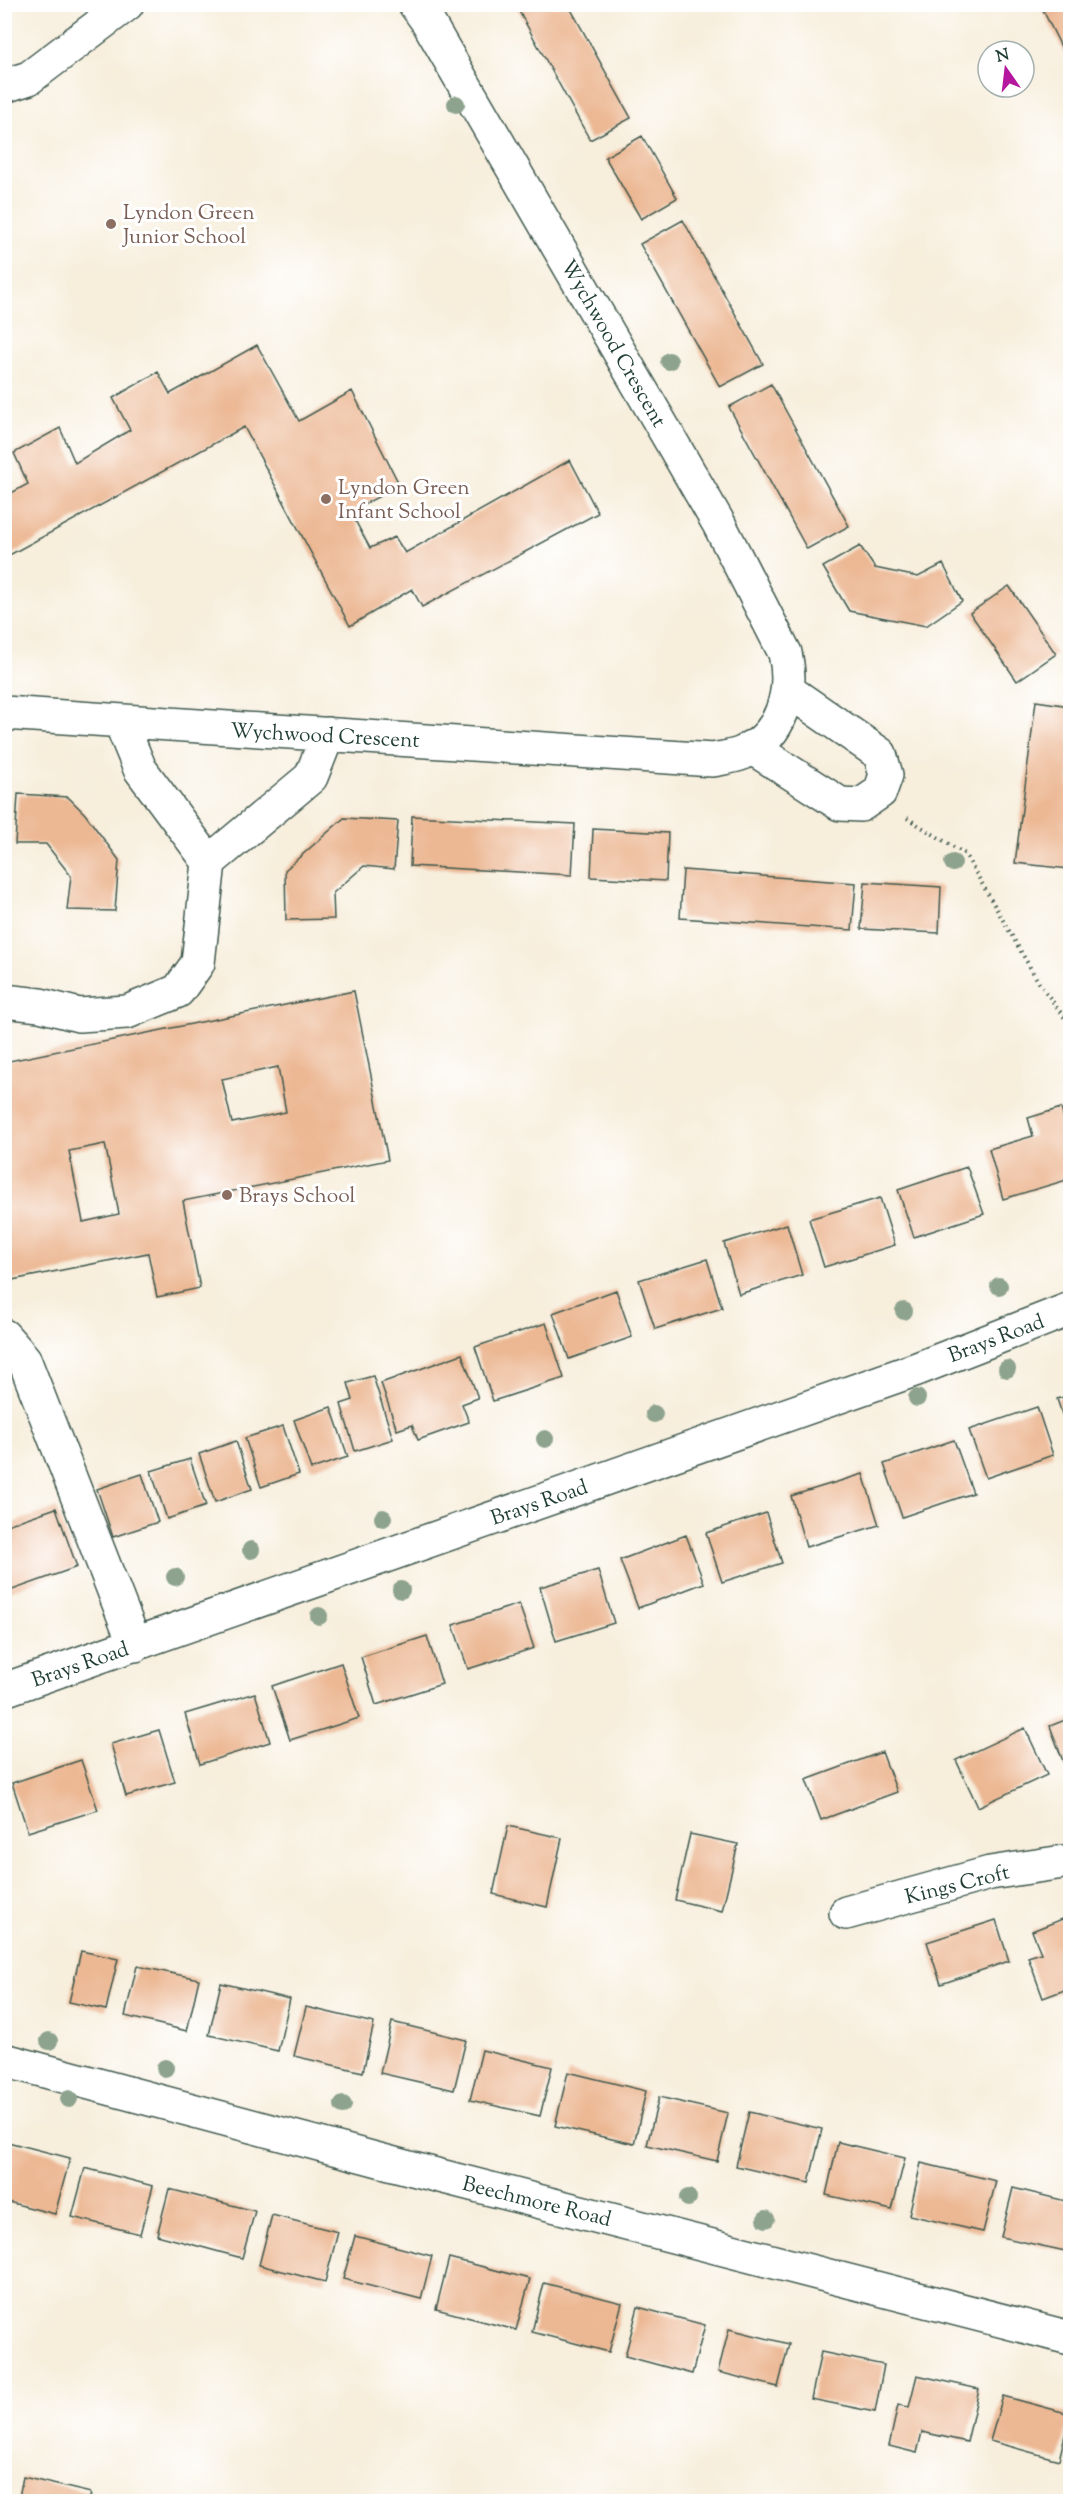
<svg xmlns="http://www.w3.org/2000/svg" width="1075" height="2506" font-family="'Sorts Mill Goudy',serif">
<rect width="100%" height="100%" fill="#fff"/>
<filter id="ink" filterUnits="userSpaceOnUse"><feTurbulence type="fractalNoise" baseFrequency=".0167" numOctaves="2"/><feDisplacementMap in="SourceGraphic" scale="12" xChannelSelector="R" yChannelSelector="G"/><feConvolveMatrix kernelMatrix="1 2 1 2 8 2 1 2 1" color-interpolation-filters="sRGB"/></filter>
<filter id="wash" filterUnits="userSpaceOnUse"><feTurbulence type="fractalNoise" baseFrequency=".008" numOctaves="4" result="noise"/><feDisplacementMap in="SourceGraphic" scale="24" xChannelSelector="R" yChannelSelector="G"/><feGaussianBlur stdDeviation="1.35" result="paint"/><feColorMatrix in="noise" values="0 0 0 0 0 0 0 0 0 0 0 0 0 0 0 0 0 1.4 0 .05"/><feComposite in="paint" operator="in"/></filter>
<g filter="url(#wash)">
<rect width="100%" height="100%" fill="#f7eedc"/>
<g id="blocks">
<path fill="#ecb793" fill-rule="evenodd" d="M515,4H568L631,118L590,140Z
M1040,4H1070V65Z
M642,136L677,198L641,219L605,157Z
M683,220L763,364L720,387L640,244Z
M257,345L299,421L352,391L400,486L350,511L370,548L395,537L405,553L570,460L598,513L422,607L412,589L350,626L244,427L4,558V497L28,484L14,453L60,428L75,463L130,430L113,398L158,372L170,394Z
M771,384L849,526L807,549L729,407Z
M860,546L875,568L918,577L943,564L962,601L926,626L849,611L823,567Z
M1009,586L1056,654L1017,681L970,613Z
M1036,701L1070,706L1069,869L1015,863Z
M18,794L68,797L85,814L119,860L115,911L67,910L71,876L46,844H15Z
M412,816L575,824L572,875L410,866Z
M344,818L398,821L394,869L364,866L333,893L334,919L286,920L285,870Z
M593,829L668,833L666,881L591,877Z
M683,870L856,883L852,930L680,918Z
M865,882L941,887L939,933L861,929Z
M354,991L388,1160L183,1201L200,1288L157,1297L148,1253L12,1280L4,1245V1062ZM278,1067L286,1112L232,1123L222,1079ZM105,1144L119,1214L83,1222L69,1151Z
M1061,1108L1070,1141V1179L1003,1199L989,1149L1033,1136L1028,1118Z
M967,1167L984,1214L914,1237L898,1190Z
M880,1198L895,1245L824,1267L809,1219Z
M787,1224L802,1275L739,1294L724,1243Z
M707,1259L722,1308L655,1329L639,1280Z
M616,1290L632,1337L569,1359L553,1313Z
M546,1323L564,1378L493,1401L475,1347Z
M462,1354L478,1398L462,1404L469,1422L418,1440L412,1425L397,1430L381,1383Z
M373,1376L393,1439L355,1451L341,1404L353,1400L348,1383Z
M1070,1395V1438L1057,1399Z
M331,1407L348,1457L311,1469L294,1420Z
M1037,1407L1053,1455L986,1478L969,1430Z
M283,1426L299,1474L261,1487L245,1438Z
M954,1440L973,1493L902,1517L884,1464Z
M236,1441L252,1489L215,1502L199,1454Z
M190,1459L206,1506L167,1519L151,1471Z
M142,1474L158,1522L113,1537L97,1489Z
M863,1474L879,1525L806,1547L791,1496Z
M56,1508L77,1567L4,1593V1526Z
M766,1513L782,1563L722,1582L706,1533Z
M686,1535L704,1583L638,1608L620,1560Z
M598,1570L614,1623L556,1641L540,1587Z
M519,1604L534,1648L468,1669L453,1625Z
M427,1636L442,1684L376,1705L361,1657Z
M341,1663L359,1718L290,1740L272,1686Z
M255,1693L270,1742L200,1764L185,1714Z
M1070,1718V1771L1067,1772L1050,1726Z
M1025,1728L1047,1775L978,1807L956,1760Z
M159,1730L175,1782L126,1796L111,1744Z
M882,1752L897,1792L821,1820L806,1780Z
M81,1760L98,1810L28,1832L12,1783Z
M508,1826L562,1838L547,1907L493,1894Z
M690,1834L738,1844L722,1911L675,1900Z
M1070,1916V1988L1043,1998L1028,1957L1041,1953L1032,1931Z
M996,1920L1009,1961L941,1984L927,1942Z
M81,1951L118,1959L106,2010L69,2002Z
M137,1966L199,1979L187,2031L125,2016Z
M221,1983L290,1999L278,2051L209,2035Z
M306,2007L374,2023L363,2072L294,2056Z
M392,2022L466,2040L454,2090L380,2073Z
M482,2050L552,2067L540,2116L470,2100Z
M568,2072L646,2091L634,2144L555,2126Z
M659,2097L728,2113L717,2161L647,2145Z
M749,2112L822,2129L809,2183L736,2166Z
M4,2141L70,2158L55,2214L4,2201Z
M838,2142L905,2158L892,2210L826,2195Z
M921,2163L996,2181L983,2232L909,2215Z
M85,2168L153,2186L140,2234L72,2217Z
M1013,2188L1070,2202V2252L1001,2237Z
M169,2189L255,2211L242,2258L157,2235Z
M272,2215L338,2232L325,2282L259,2265Z
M355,2236L432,2256L421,2299L343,2279Z
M449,2258L530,2279L516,2330L436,2309Z
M544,2283L622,2303L609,2352L532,2332Z
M638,2307L705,2325L692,2374L625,2356Z
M729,2329L789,2344L778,2387L718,2372Z
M821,2352L884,2365L875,2412L811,2399Z
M917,2375L979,2389L967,2442L922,2432L917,2453L889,2446L898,2405L909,2407Z
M1003,2396L1070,2414L1059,2460L990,2441Z
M23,2477L91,2493L89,2502H18Z"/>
</g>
</g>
<g filter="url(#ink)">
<use href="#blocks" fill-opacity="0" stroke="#3f584d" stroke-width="1.5"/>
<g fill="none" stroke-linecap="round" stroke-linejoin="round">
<defs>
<path id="minor" d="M4,86L29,78L127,4
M4,713L713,760C722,758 732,757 740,754C782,738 794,692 785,653L719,524L428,22L415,4
M121,723L140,769L209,862
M751,747L840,804L861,805L880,792L886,775L880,754L789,691
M4,1001L40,1005L79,1015L127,1012L178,991L198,963L209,862L311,777L328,734
M4,1336L24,1359L135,1645
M4,1690L917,1369L1070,1309
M846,1913L990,1873L1070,1861
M4,2060L409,2168L1070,2338"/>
</defs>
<use href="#minor" stroke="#3f584d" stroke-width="36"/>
<path stroke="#3f584d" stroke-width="4" stroke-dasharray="1.5 4.5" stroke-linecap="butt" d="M907,818L965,854L1039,983L1070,1025"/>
<use href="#minor" stroke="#fff" stroke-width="33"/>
</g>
<g fill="#8ea38e">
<circle cx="456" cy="104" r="9"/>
<circle cx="669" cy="361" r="9"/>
<circle cx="953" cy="863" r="9"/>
<circle cx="999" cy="1286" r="9"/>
<circle cx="904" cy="1311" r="9"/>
<circle cx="1007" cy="1369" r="9"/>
<circle cx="917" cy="1398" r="9"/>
<circle cx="654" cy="1414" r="9"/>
<circle cx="545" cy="1439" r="9"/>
<circle cx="383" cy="1518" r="9"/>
<circle cx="251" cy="1550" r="9"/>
<circle cx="175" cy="1577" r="9"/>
<circle cx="401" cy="1590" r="9"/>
<circle cx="319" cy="1616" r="9"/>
<circle cx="49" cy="2041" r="9"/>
<circle cx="165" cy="2068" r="9"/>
<circle cx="69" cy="2099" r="9"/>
<circle cx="343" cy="2105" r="9"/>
<circle cx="688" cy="2198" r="9"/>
<circle cx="766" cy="2219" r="9"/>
</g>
</g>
<g fill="#8d6e63" stroke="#fff" stroke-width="2">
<circle cx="111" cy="224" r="6"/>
<circle cx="326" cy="499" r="6"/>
<circle cx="227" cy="1195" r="6"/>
</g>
<g text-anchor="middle" stroke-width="6" stroke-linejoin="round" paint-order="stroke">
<g font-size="21" fill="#785e54" stroke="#fff" text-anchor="start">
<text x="123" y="219">Lyndon Green<tspan x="123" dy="24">Junior School</tspan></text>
<text x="338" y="494">Lyndon Green<tspan x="338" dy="24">Infant School</tspan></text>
<text x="239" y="1202">Brays School</text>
</g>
<g font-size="21" fill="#1f3d34" stroke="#fff">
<text transform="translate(614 343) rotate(60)" y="7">Wychwood Crescent</text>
<text transform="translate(325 735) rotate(3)" y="7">Wychwood Crescent</text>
<text transform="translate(996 1338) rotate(-21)" y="7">Brays Road</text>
<text transform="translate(539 1502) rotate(-19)" y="7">Brays Road</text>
<text transform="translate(80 1664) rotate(-19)" y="7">Brays Road</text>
<text transform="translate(957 1884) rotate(-14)" y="7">Kings Croft</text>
<text transform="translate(537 2201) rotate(14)" y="7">Beechmore Road</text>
</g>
</g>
<rect width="1075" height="2506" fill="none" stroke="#fff" stroke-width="24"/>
<g transform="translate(1006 69) rotate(346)"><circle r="28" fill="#ffffff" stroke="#a5b1ae" stroke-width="1.5"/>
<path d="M0-4.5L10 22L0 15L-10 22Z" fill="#b5179e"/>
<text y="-9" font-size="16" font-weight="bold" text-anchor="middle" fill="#1f3d34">N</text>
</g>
</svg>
